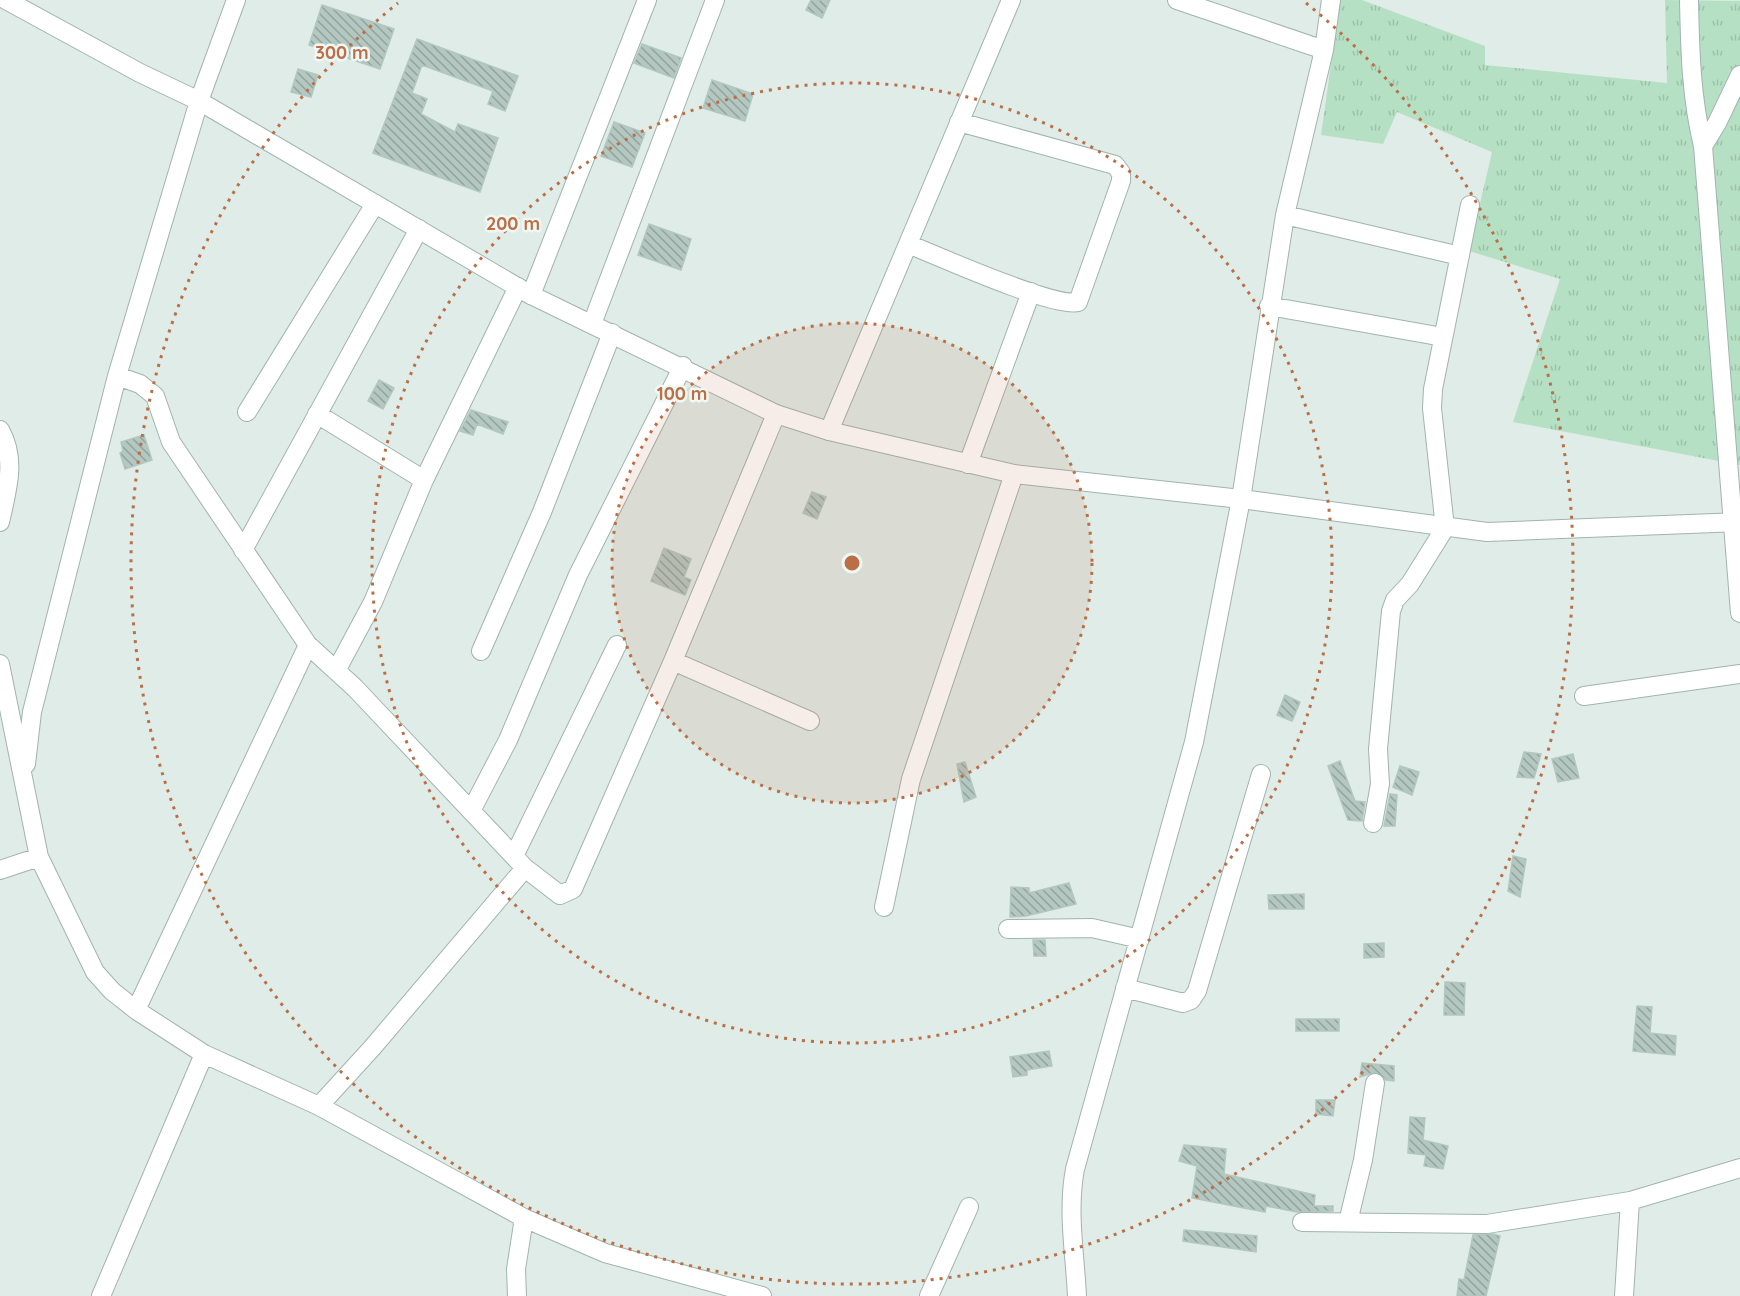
<svg xmlns="http://www.w3.org/2000/svg" width="1740" height="1296" font-family="Quicksand,sans-serif">
<defs>
<pattern id="grass-tufts" width="24" height="20" patternUnits="userSpaceOnUse" patternTransform="scale(1.5)"><rect width="24" height="20" fill="#b6e0c4"/><path d="M3 7l-1-3M5 7V3M7 7l1-3M15 17l-1-3M17 17v-4M19 17l1-3" fill="none" stroke="#9cc1a9"/></pattern>
<pattern id="building-back-hatch" width="6" height="6" patternUnits="userSpaceOnUse" patternTransform="scale(1.5)"><rect width="6" height="6" fill="#b4c7c1"/><path d="M-1 5l2 2M0 0l6 6M5-1l2 2" fill="none" stroke="#92a39e"/></pattern>
</defs>
<rect width="100%" height="100%" fill="#dfece7"/>
<path fill="url(#grass-tufts)" d="M1340,0H1362L1485,46V65L1667,83L1665,0L1740,1V465L1513,422L1560,279L1469,251L1492,152L1397,112L1383,144L1321,135Z"/>
<path fill="url(#building-back-hatch)" stroke="#b1c7bf" stroke-width="1.5" d="M811,0H830L822,18L806,10Z
M322,5L394,29L380,69L309,45Z
M417,39L518,76L505,111L488,104L493,91L422,65L412,93L427,99L421,114L455,132L458,124L498,138L480,192L373,153Z
M642,44L681,58L674,78L634,63Z
M298,69L318,75L311,97L291,92Z
M712,80L753,94L745,121L703,108Z
M614,122L645,133L632,167L601,156Z
M649,224L691,239L681,270L638,255Z
M379,380L394,388L383,409L368,401Z
M471,410L508,422L503,434L477,424L473,435L460,431Z
M144,435L152,460L125,469L120,453L123,451L121,442Z
M812,492L826,497L817,519L803,513Z
M664,548L691,559L684,577L691,580L685,595L651,581Z
M1285,695L1300,702L1292,721L1277,715Z
M1524,752L1541,754L1534,778L1517,777Z
M1573,754L1579,778L1558,782L1552,759Z
M1340,761L1355,801L1365,802L1362,821L1348,820L1328,766Z
M965,762L976,797L964,802L957,764Z
M1400,766L1419,772L1412,795L1393,787Z
M1390,794L1397,795L1395,826H1384Z
M1513,856L1526,859L1520,897L1508,891Z
M1069,883L1076,904L1026,916L1010,917L1011,887L1029,888V893Z
M1304,894V909H1269L1268,895Z
M1033,940H1045L1046,956H1034Z
M1384,943V957L1364,958V944Z
M1445,982L1465,983L1464,1015H1444Z
M1637,1006L1652,1007L1650,1033L1676,1036L1675,1055L1633,1051Z
M1296,1019H1339V1031H1296Z
M1049,1051L1052,1066L1027,1070V1075L1013,1077L1010,1057Z
M1362,1063L1394,1066V1081L1386,1080L1376,1072L1360,1077Z
M1316,1100H1335L1333,1116L1316,1114Z
M1410,1117L1425,1118L1423,1140L1448,1146L1443,1169L1424,1166L1426,1155L1408,1153Z
M1184,1145L1226,1149L1224,1174L1315,1195L1314,1206H1333V1211L1297,1212L1266,1206L1265,1212L1192,1198L1197,1166L1179,1161Z
M1184,1230L1257,1236L1256,1252L1183,1241Z
M1493,1234L1500,1236L1486,1296H1457L1459,1279L1464,1280L1473,1235Z"/>
<g fill="none" stroke-linecap="round" stroke-linejoin="round">
<defs>
<path id="minor" d="M1177,0L1324,50
M1689,0C1690,50 1691,97 1703,146
M1740,75L1717,123L1703,146L1740,613
M1285,215L1460,256
M908,244C938,256 1053,308 1078,302L1121,181V173L1115,165L959,122
M531,295L647,0
M1269,306L1443,337
M592,324L715,0
M117,376L140,384L155,396L171,442L308,645L355,688L525,868L560,895L573,889L673,661L776,414
M247,412L375,204
M317,414L424,480
M0,430C17,460 7,490 0,522
M829,431L1011,0
M968,464L1031,292
M243,550L419,229
M481,651L542,512L612,333
M673,661L810,721
M0,664L39,857L95,972L112,991L136,1010L204,1054L319,1106L524,1218L605,1253L762,1296
M336,671L373,602L424,480L518,287
M1584,696L1740,674
M26,764L32,712L117,376L199,101
M471,811L508,740L578,575L683,366
M1373,823L1380,784L1378,749L1391,611L1395,600L1410,584L1445,528L1432,408L1433,389L1470,205
M514,856L617,645
M0,870L39,857
M884,907L911,779L1014,474
M1008,929L1092,928L1140,939
M1125,988L1183,1003L1191,1000L1197,991L1261,774
M136,1010L308,645
M319,1106L372,1048L525,868
M1302,1222L1487,1224L1630,1201L1740,1168
M1348,1222L1363,1160L1375,1083
M101,1296L204,1054
M517,1296L516,1269L524,1218
M929,1296L969,1207
M1077,1296C1075,1254 1067,1211 1075,1169L1194,742L1241,499L1285,215L1324,50L1331,0
M1624,1296L1630,1201"/>
<path id="tertiary" d="M6,0L140,73L199,101L531,295L776,414L829,431L1014,474L1241,499L1487,532L1740,522
M199,101L236,0"/>
</defs>
<use href="#minor" stroke="#a1b4af" stroke-width="20"/>
<use href="#tertiary" stroke="#a1b4af" stroke-width="20"/>
<use href="#minor" stroke="#fff" stroke-width="18"/>
<use href="#tertiary" stroke="#fff" stroke-width="18"/>
</g>
<circle cx="852" cy="563" r="240" fill="#bc6e45" fill-opacity=".12"/>
<g fill="none" stroke="#bc6e45" stroke-width="3" stroke-dasharray="3 6">
<circle cx="852" cy="563" r="240"/>
<circle cx="852" cy="563" r="480"/>
<path d="M1306 3A721 721 0 1 1 398 3"/>
</g>
<circle cx="852" cy="563" r="9" fill="#bc6e45" stroke="#f0f8f5" stroke-width="3"/>
<g font-size="18" text-anchor="middle" font-weight="bold" fill="#bc6e45" stroke="#f0f8f5" stroke-width="5" stroke-linejoin="round" paint-order="stroke">
<text x="342" y="59">300 m</text>
<text x="513" y="230">200 m</text>
<text x="682" y="400">100 m</text>
</g>
</svg>
